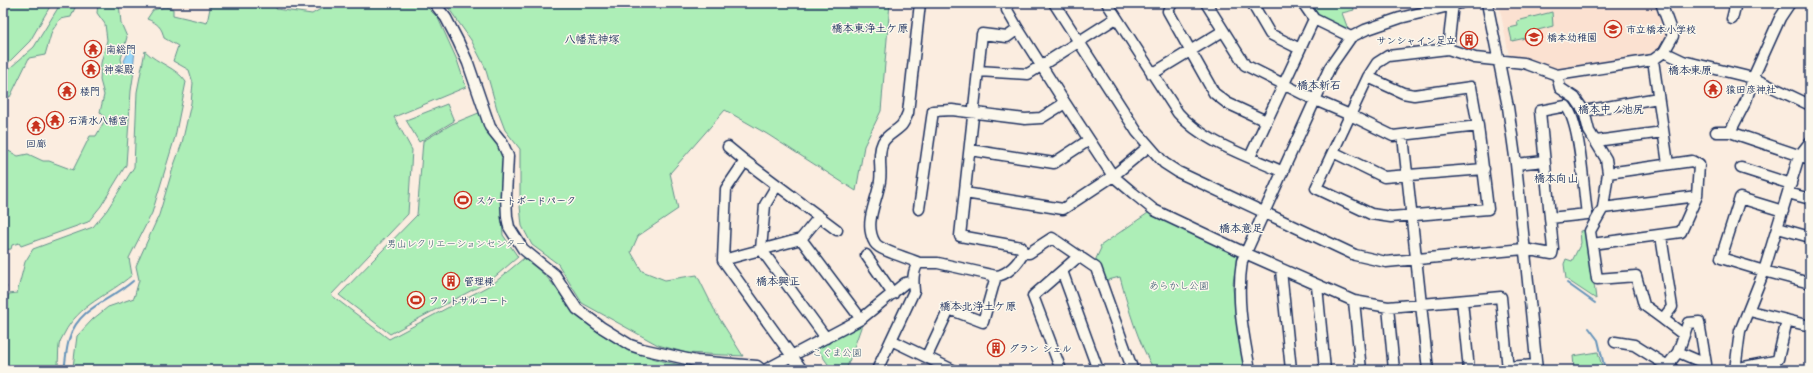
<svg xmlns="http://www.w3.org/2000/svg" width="1813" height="373" font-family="Mali,'Klee One',sans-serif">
<rect width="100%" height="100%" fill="#fbede0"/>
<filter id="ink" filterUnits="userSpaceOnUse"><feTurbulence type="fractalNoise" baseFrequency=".025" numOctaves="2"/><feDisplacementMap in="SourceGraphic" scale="8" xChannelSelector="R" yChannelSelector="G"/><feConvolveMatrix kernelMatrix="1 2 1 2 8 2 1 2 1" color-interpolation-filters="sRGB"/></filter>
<g filter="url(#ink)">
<path fill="#fbe1d1" d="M1499,3H1655L1669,37L1659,49L1640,58L1556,70L1509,56Z"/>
<path fill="#adeeb7" stroke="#648e8a" d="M3,3H52L30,41L3,68Z
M61,3H77L71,17L60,19L52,31L45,55L29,58L10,97L3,95V74L34,47Z
M98,3H119L121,23L127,37L121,59L123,67L134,71L131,91L126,165L101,206L88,222L21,246L19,243L12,245L11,249L3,250V226L5,224L3,222V148L18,156L28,154L43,161H49L73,170L90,136H96L106,118L100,112L104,95L100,80L101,63L107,40L105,24L97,13Z
M211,3H277L276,9L312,14L331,3H423L438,18L457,60L466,87L394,117L412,150L408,214L331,295L389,339L494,283L524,258C533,266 544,273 551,282C559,291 565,303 573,311C616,352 657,363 714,370H85L73,367L77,336L93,319L108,307L134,298L139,280L136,266L159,215L173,168L182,143L191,103L193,83L189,70L173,61L178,46L164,38C162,27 157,23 147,19L153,10L165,7L173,9V15L207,23Z
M445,3H890L881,111L864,146L856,191L767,134L725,110L670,173L678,209L638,236L631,252L642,271L665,280L697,275L716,313L743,356L687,353L658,345L582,303L558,264L532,245L522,226L520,206V149L505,130L497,109L485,67L471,40Z
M1308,3L1353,4L1354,10L1342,13L1348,29L1346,30L1317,16Z
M1552,12L1553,26L1538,30L1539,35L1512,41L1509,28L1518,26L1517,21Z
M145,51C158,64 176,67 186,82L175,137L152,213L129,258L132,275C109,295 78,305 64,334C62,338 59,342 59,346C58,354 59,362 57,370H3V317L9,294L17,293L25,262L33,249L93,227L107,210L134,167L137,92Z
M447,104L454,121L419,142L406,120Z
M481,112L503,153L502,220L503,235L518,257L491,280L390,334L339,295L417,215L423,141L452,124Z
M1151,211L1236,252C1239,260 1232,279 1233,289C1236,316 1242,343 1247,370H1154C1137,339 1129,311 1120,277L1104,281L1094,263L1101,248L1100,246Z
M1587,230L1596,299L1566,279L1564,264L1566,259L1572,261L1581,243L1580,231Z
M864,319L846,370H832L816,347Z
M1598,352L1603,370H1571L1572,367H1574L1573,356Z"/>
<path fill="#97d6f8" stroke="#6593ba" d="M130,49L135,51L133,67L126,64L124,61Z"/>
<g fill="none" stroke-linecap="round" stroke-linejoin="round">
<path stroke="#6593ba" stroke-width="2" d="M1567,283L1595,303
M1589,328L1598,340L1605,370
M64,370C66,359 66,347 70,337C79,307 112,300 133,281"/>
<defs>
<path id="minor" d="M434,3L446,18L458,41L468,63L490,127L502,142L508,156L506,196L507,217L509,227L523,249L555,275L577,309L601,327L630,345L642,349L696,361L757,366L762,370
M1007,3V10L1018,29L1065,103L1113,176L1133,193L1154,210L1245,253L1354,301L1388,307L1501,297L1508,370
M1054,3L1137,132L1164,163L1178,172L1355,255L1386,262L1524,249L1552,254L1553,249L1540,111L1566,106C1581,125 1583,188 1587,214L1550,218
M1107,3L1178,113C1203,142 1248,156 1283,172
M1172,3L1168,11L1214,93L1227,103L1266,121
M1206,3L1245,65L1315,100L1350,115L1393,136L1478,126
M1252,3L1270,34L1300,49
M1303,3L1314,19L1351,37
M1487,3L1508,107L1516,164L1537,370
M1790,3L1780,18L1753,78L1746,101L1730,132L1810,159
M1732,19L1736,3
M1448,49L1453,3
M1664,52L1683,61L1753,78L1810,105
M1653,60L1668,164
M978,71L1028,74L1116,18
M1152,74L1223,31
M1557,75L1653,60L1664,52L1673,36L1661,3
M1368,77L1403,93L1414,95L1471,87L1478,126L1488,209L1391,217L1371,214L1316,188L1368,77L1377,63L1388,56L1448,49L1475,58L1524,63L1557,75L1560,88L1575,98L1584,111L1589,131L1606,159L1608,173L1603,208L1590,231L1597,279L1636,276L1644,305L1663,319
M1584,111L1658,98
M1716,132H1730
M1403,136L1428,370
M1596,141L1663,132
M728,147L745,161L837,230
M970,150L1054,163L1089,140
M1333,152L1384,177L1484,169
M1250,157L1314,19
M745,161L726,189L723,260L802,370
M1516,164L1544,161
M1741,168L1791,184
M777,185L765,205L761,249L826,338
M965,193L1063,209L1113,176L1148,147
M1788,193L1810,199
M1603,208L1697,196
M919,209L933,111L952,110L1025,119L1041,118L1065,103
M1783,211L1740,198L1721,258L1764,271L1810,283
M819,217L801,239L861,319
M1778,228L1810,237
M1661,236L1672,307L1663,319L1684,335L1678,352L1664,370
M1592,244L1681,232L1697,196L1699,165L1692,161L1608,173
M1023,253H1029L1052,238L1096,268L1132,368L1126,370
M866,255L893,294
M723,260L801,239
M919,263C909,258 880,251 875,243C863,223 877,202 880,181C882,169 877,154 883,142C887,135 895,132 901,126C904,123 906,117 908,113L920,3
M1281,270L1291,370
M1062,271L1098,370
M1317,286L1325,370
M1354,301L1361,370
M1462,301L1469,370
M1388,307L1394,370
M1750,311L1810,326
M891,340L953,370
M1615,342L1634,345L1674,370
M1678,352L1706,364L1699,322L1688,323L1684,335
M927,356L949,309L983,322L996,276
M1507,367L1536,365
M1734,369L1775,361L1778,359L1787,320
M765,370L861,319L905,283L913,281
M877,370L914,291C913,282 912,270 919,263H938L996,276C1007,275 1019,263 1023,253L1021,247L960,236L982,34L1007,37L1018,29
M1061,370L1033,296L1079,256
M1250,370C1243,332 1236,300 1242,261L1330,67L1351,37L1365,30L1400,18L1461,3
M1735,370L1740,331L1764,271L1799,156L1810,142"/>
</defs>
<use href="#minor" stroke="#1b2f5e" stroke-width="13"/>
<use href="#minor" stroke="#fbf7ec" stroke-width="10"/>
<path stroke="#1b2f5e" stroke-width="2" stroke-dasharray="6 3" stroke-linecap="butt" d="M3,297L6,286"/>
</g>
</g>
<defs>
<symbol id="school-ring" viewBox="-11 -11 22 22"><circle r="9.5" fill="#fbf7ec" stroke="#c8321e" stroke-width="1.5"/><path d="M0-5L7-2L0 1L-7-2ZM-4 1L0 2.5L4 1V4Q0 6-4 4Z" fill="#c8321e"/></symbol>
<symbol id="building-ring" viewBox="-11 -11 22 22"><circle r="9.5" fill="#fbf7ec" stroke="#c8321e" stroke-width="1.5"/><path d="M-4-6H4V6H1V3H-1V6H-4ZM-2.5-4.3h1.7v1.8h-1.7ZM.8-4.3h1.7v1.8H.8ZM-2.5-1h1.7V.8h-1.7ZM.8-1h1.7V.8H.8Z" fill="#c8321e"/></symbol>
<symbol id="temple-ring" viewBox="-11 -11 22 22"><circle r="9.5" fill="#fbf7ec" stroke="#c8321e" stroke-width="1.5"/><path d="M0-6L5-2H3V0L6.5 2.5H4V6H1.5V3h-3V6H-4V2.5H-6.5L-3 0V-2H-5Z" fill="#c8321e"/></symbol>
<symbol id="stadium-ring" viewBox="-11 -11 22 22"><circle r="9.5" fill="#fbf7ec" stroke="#c8321e" stroke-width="1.5"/><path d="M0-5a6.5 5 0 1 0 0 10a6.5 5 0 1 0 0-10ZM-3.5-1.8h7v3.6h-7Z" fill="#c8321e"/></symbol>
</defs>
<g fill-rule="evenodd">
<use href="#school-ring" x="1603" y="19" width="20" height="20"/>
<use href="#school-ring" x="1524" y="27" width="20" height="20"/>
<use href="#building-ring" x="1459" y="30" width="20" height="20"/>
<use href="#temple-ring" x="83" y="39" width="20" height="20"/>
<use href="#temple-ring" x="81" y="59" width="20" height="20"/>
<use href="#temple-ring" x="1703" y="79" width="20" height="20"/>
<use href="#temple-ring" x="57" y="81" width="20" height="20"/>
<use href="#temple-ring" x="45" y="110" width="20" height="20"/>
<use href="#temple-ring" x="26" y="116" width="20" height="20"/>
<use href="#stadium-ring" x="453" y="190" width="20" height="20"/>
<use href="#building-ring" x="441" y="271" width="20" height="20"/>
<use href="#stadium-ring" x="406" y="290" width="20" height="20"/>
<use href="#building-ring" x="986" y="338" width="20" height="20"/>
</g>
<g text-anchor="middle" stroke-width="3" stroke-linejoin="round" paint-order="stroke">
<g font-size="10" font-weight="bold" fill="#1b2f5e" stroke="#fbf7ec" text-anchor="start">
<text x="1626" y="33">市立橋本小学校</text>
<text x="1547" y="41">橋本幼稚園</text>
<text x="1456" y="44" text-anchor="end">サンシャイン足立</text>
<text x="106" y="53">南総門</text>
<text x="104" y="73">神楽殿</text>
<text x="1726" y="93">猿田彦神社</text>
<text x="80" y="95">楼門</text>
<text x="68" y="124">石清水八幡宮</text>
<text x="36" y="147" text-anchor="middle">回廊</text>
<text x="476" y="204">スケートボードパーク</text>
<text x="464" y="285">管理棟</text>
<text x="429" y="304">フットサルコート</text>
<text x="1009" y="352">グラン シェル</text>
</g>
<g font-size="10" fill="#385570" stroke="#fbf7ec">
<text x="456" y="247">男山レクリエーションセンター</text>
<text x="1179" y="289">あらかし公園</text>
<text x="837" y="356">こぐま公園</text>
</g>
<g font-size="11" font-weight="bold" fill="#1b2f5e" stroke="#fbf7ec">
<text x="870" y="32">橋本東浄土ケ原</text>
<text x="592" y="43">八幡荒神塚</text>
<text x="1690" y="74">橋本東原</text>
<text x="1319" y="89">橋本新石</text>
<text x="1611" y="113">橋本中ノ池尻</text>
<text x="1556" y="182">橋本向山</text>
<text x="1241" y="232">橋本意足</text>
<text x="778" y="285">橋本興正</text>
<text x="978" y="310">橋本北浄土ケ原</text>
</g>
</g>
<rect width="1813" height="373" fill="none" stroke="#fbf7ec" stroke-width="16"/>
<rect x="8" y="8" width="1797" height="357" fill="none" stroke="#1b2f5e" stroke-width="1.5" filter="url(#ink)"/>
</svg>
